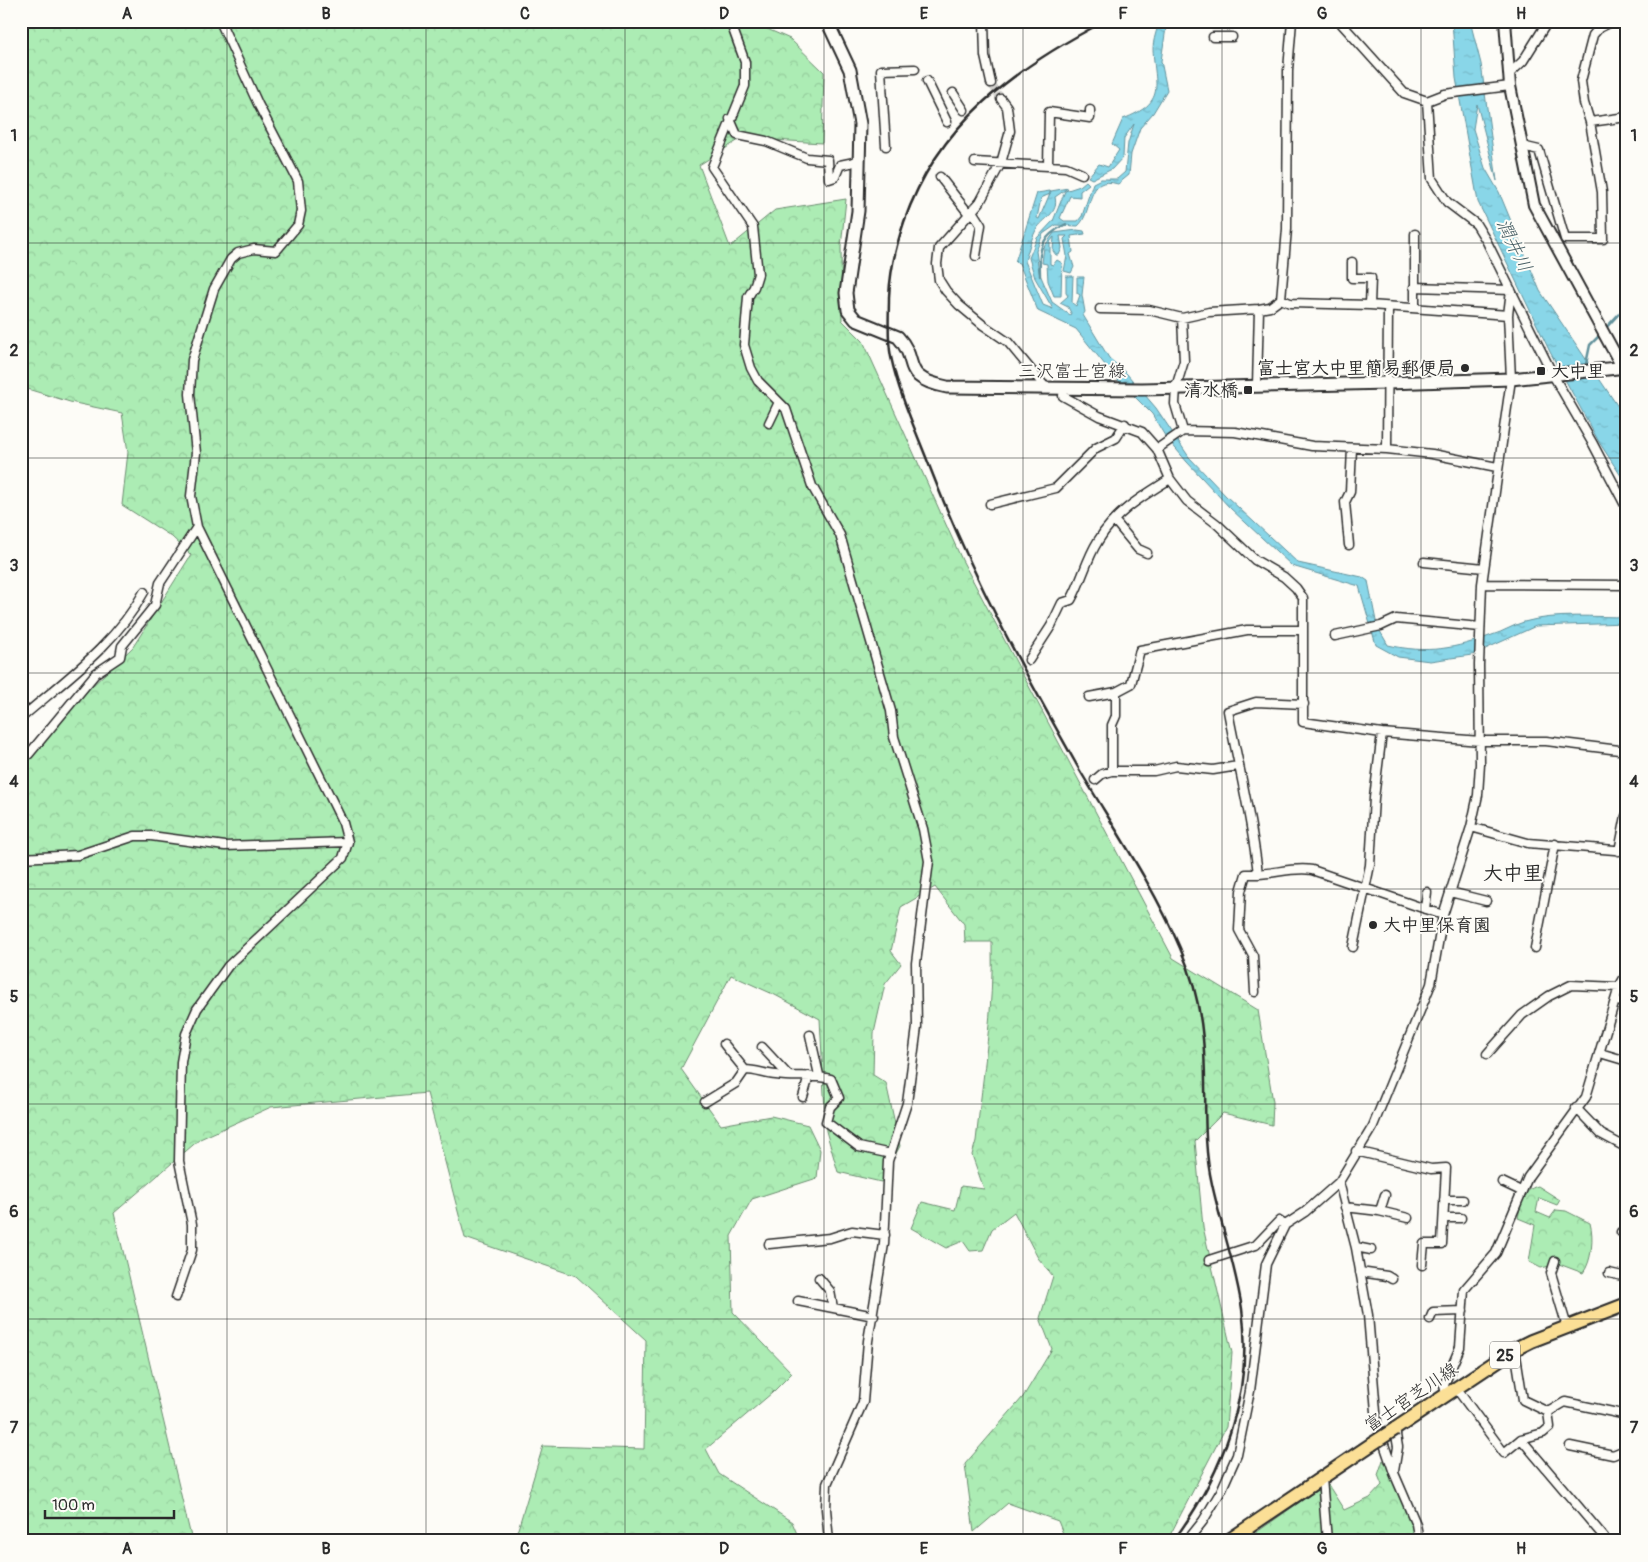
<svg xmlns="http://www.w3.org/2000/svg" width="1648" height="1562" font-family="Pangolin,'Klee One',sans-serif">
<defs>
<pattern id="forest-crowns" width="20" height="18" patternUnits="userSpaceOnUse" patternTransform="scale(1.25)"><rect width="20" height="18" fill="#acecb4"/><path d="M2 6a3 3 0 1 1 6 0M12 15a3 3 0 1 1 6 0" fill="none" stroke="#94cb9b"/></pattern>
<pattern id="water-ripples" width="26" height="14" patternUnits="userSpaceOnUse" patternTransform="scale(1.25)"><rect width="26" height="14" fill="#89d6e8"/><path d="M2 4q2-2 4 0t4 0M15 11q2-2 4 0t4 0" fill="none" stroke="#76b8c7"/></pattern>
</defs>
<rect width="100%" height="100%" fill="#fdfcf7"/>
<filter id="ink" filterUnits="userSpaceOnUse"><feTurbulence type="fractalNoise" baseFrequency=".02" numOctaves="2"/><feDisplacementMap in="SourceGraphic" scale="10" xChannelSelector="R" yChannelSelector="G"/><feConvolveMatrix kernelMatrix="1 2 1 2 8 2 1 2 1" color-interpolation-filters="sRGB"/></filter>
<g filter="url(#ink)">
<path fill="url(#forest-crowns)" stroke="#6c8c70" d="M21,21H749L790,39L824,72L822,143L742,138L699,165L730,247L775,210L846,199L841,247L842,320L863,341L962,560L1173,958L1258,1010L1273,1102L1272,1125L1223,1113L1195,1141L1203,1227L1232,1353L1226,1427L1167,1541H1066L1058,1521L1008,1503L974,1532L965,1464L1023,1397L1052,1349L1040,1318L1053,1276L1038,1258L1014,1212L992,1229L983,1250L970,1251L963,1241L946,1248L911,1228L922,1202L955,1210L961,1186L984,1189L972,1155L976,1141C983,1075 994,1008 992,942H965L964,924L935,887L901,907L891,951L901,964L885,984L874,1033L873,1075L886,1083L900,1146L881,1182L838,1172L826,1131L820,1019L775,995L731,975L681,1069L721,1125L771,1116L808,1125L820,1150L817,1178L752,1199L731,1236L733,1312L792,1373L772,1393L706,1449L719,1474L792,1522L800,1541H509L518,1529L543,1446L644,1449L646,1340L576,1276L465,1238L427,1093L271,1107L200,1139L114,1213L192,1541H21V754L133,647L191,555L172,537L122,505L128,452L122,413L70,402L21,387Z
M1538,1186L1560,1200L1557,1205L1539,1198L1536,1212L1550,1218L1556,1210L1566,1211L1590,1223C1594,1237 1592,1261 1583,1273L1559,1264L1541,1268L1529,1262L1535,1225L1518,1218C1521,1204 1522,1190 1538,1186Z
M1383,1460L1405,1492L1423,1541H1244L1327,1483L1344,1510L1370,1498L1382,1485L1378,1475Z"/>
<path fill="url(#water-ripples)" stroke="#63929c" d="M1159,21H1167L1161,61L1167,90L1153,113L1140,128L1131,154L1129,175L1118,184C1085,174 1094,212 1078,226L1056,225L1043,234L1036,251L1039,272L1052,302L1070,315L1071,313L1068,307L1060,303L1068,296L1066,293V276H1073L1072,303L1076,306L1080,295L1077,293V277H1084L1082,295L1085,312L1083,315L1109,358L1127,374L1156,408L1189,457L1226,496L1298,563L1362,577L1368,581L1377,626L1388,645C1427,654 1455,649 1492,635C1503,632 1513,625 1524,622C1556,613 1594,617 1627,617V623L1536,626L1472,655L1430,661L1398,657L1376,645L1359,586L1292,566L1230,508L1187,462L1165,436L1152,414L1114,376L1076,329L1038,311L1019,263L1015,262L1037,193L1050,191V194L1041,198L1037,218L1039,219L1051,191L1068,188L1055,197C1059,214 1043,218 1036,230C1031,239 1028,251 1025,261L1043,305L1053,309L1035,278L1029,258L1037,238L1053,221L1065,191L1080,186L1086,181L1089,184L1080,191V197L1070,196L1060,218L1064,221H1078L1082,216L1093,183L1101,179H1117L1125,172L1128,143L1134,124L1124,138L1123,157L1112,169L1092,179L1088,177L1099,164L1108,167L1119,150L1112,144L1123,119C1167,102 1155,87 1153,49C1153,40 1157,30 1159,21Z
M1452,21H1470L1481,64L1497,181L1477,104L1473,129L1485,168L1499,192L1540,291L1627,420V485L1599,442L1550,352L1478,202L1456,78Z
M1077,230L1084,231L1085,234L1071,236L1073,252L1070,254L1074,267L1071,273L1064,271L1067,256L1064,239L1067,236H1060L1062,248L1059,255H1056L1053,251L1054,237L1050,242V264L1053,265L1057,260L1062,263L1061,296H1054L1048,281L1047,264L1042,263L1044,247L1054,233Z"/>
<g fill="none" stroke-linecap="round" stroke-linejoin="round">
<path stroke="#63929c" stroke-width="2.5" d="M1040,276C1039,248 1039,238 1066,224
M1604,330L1627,305
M1586,364L1590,345L1601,334"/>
<path stroke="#d3d2ce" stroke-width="8" stroke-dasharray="8 4" stroke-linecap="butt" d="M991,83L1001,99"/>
<defs>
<path id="minor" d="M730,21L745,62V86L712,167L753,227L758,274L754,287L748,297L744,345L751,368L758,381L786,409L812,486L840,535L891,711L894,737L923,829L929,861L916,963L917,1027L907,1103L888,1161L884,1244L868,1341L863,1402L827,1484L826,1509L829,1541
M984,21L985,56L991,83
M1339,21L1404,93L1427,101L1445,94L1510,86
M1213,37H1232
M1509,74L1523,61L1548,21
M927,81L947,122
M953,93L964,110
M1001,99L1007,107L1010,131L1001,163L980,202L939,248L937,264L939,280L946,291L959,305L983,325L1008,342L1046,388
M1427,101L1432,179L1447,202L1476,224L1487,242L1553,375L1593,444L1627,509
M730,119L737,135L766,141L807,158L828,160L829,179L835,177L840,165L859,161
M1590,122L1627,117
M886,146L881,70L915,69
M1522,146L1539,150L1565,239H1603L1602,192L1590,122L1584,103L1581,81L1593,35L1599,28L1613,21
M975,162L1048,166L1049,112L1090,118V110
M1048,166L1066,167L1082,174
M940,177L969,214
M972,211L981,225L976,256
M1415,234V307
M1352,262V278H1371L1370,305
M1414,287L1511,290
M1281,299L1290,303L1370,305L1508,315
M1100,309L1149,310L1182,318L1209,312L1259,309L1270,307L1281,299L1287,229L1288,70L1292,21
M1182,318L1184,361L1176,387L1175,404L1183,431L1235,432L1312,446L1387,449L1432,454L1497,467
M1257,385L1259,309
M1064,388L1063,396L1099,416L1142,432L1157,449L1170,479L1187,501L1217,524L1255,560L1284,577L1296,588L1303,598V722L1382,733L1480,741H1546L1627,751
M769,423L779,402
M1157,449L1183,431
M1387,449L1388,307
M990,504L1056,488L1096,448L1116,438L1125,424
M1114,520L1138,549L1147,553
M1349,545L1345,502L1350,492L1352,448
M1424,562L1484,568
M1482,584L1627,585
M1335,636L1381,626L1396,619L1480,627
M1029,660L1051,626L1062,603L1071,600C1082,581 1086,560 1098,541C1115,512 1143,496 1170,479
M1089,697L1116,692L1131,684L1140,650L1247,630H1303
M1304,704L1256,702L1228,711C1238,765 1252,818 1258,874C1277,873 1294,867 1312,870L1443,915
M21,718C65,680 116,644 144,592
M21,759L29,754L96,673L120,657L122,646L155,605L160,583L197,527
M1112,771V725L1116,716V692
M1095,780L1102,774L1112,771H1154L1176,766L1213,770L1238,766
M1471,827L1528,843L1627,851
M1619,851L1626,816
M21,858L78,855L135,836H151L225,846L348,842
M1450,892L1486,901
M1425,909L1427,892
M1353,947L1370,865L1374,798L1382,733
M1535,948L1555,844
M1255,992L1253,956L1239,930L1241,891L1246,874H1258
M1615,1000L1627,1004
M810,1035L819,1075
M724,1044L745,1070
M762,1047L789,1076
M1600,1053L1627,1061
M1487,1054L1522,1015L1549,996L1571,985L1619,987
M803,1097L809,1076
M705,1102L736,1083L745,1070C756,1070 765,1074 776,1075C795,1078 813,1074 831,1079L839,1098L830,1107L826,1122L859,1147L891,1154
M1576,1108L1601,1134L1627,1148
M1356,1151L1431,1169L1446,1168L1442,1244H1424L1422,1265
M1339,1182L1356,1248L1368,1315L1377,1424L1394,1473L1416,1524L1419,1541
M1502,1182L1521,1191
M1444,1200H1463
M1345,1207L1379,1211L1408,1218
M1380,1211L1385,1195
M1444,1218H1461
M1621,1232L1627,1234
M769,1244L830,1238L852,1231L885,1235
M1356,1247L1371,1250
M1209,1260L1256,1245L1279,1221L1285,1225
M1555,1261L1551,1273L1567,1327
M1360,1272L1387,1276L1392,1279
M1609,1273L1627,1277
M819,1278L830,1291L833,1308
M176,1297L192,1250V1224L179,1161L181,1062L186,1034L197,1009L228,966L343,858L348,842L343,823L197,527L191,496L196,453L190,394L192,360L214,289L231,259L238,253L254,249L276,251L298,225L301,211L298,181L258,104L220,21
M798,1301L874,1316
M1430,1319L1433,1312L1463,1311
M1515,1349L1523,1400L1548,1412L1565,1402L1627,1415
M1456,1388L1504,1453L1521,1439L1604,1537
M1446,1395L1444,1385L1460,1347L1464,1290L1496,1253L1528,1177L1586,1097L1619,987L1627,973
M1521,1439L1543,1433L1550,1427L1548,1412
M1570,1446L1613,1455L1627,1449
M1394,1471L1398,1447L1395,1429
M1322,1478L1327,1541
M1627,1520V1525
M1187,1541L1203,1521L1221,1491L1237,1455L1250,1391L1266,1264L1285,1225L1305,1212L1339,1182L1373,1126L1431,984L1443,915L1471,827L1478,795L1480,764L1479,665L1482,584L1511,379L1508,315L1511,290"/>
<path id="tertiary" d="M1505,21L1510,86L1534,205L1627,376"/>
<path id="secondary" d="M827,21L850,70L860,124L858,211L846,293L848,310L856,320L898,337C921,362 898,377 947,387L1142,389L1387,383L1511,379L1627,367"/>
<path id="primary" d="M1395,1429L1515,1349L1531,1341L1627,1304
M1228,1541L1372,1444"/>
</defs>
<use href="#minor" stroke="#2b2b2b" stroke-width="11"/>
<use href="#tertiary" stroke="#2b2b2b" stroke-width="14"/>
<use href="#secondary" stroke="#2b2b2b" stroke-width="15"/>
<use href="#primary" stroke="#2b2b2b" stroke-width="16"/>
<use href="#minor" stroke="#fdfcf7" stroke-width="8"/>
<use href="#tertiary" stroke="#fdfcf7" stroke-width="10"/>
<use href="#secondary" stroke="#fdfcf7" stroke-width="11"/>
<use href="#primary" stroke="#fbdf96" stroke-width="12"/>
<path stroke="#2b2b2b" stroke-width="2.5" d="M1105,21C1015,68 938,123 904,222C896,246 890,271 889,297C889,317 887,337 891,357C899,395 917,433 931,470C971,574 1024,672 1079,769C1114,828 1153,885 1180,948C1193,977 1200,1007 1203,1039C1208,1087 1201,1136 1212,1184C1221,1226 1236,1267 1242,1309C1254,1392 1222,1476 1173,1541"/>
<defs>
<path id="primary-bridge" d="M1372,1444L1395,1429"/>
</defs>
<use href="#primary-bridge" stroke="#2b2b2b" stroke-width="16" stroke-linecap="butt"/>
<use href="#primary-bridge" stroke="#fbdf96" stroke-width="12"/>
</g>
</g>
<path fill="none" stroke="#2b2b2b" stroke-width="1" stroke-opacity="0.55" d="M227,21V1541M426,21V1541M625,21V1541M824,21V1541M1023,21V1541M1222,21V1541M1421,21V1541M21,243H1627M21,458H1627M21,673H1627M21,889H1627M21,1104H1627M21,1319H1627"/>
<g fill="#2b2b2b" stroke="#fdfcf7" stroke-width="2">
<circle cx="1465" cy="368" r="5"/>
<rect x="1536" y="366" width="10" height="10" rx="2.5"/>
<rect x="1243" y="385" width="10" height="10" rx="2.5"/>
<circle cx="1373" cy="925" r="5"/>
</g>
<g text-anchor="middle" stroke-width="4" stroke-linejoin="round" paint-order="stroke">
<rect fill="#fdfcf7" stroke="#6a6a68" stroke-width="1" x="1490" y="1341.5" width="30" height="27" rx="4"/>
<g font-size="16" font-weight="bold" fill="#2b2b2b">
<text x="1505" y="1361">25</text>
</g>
<g font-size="18" font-weight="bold" fill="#2b2b2b" stroke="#fdfcf7" text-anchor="end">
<text x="1455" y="374">富士宮大中里簡易郵便局</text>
<text x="1551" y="377" text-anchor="start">大中里</text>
<text x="1238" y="396">清水橋</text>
<text x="1383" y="931" text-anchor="start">大中里保育園</text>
</g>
<g font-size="18" fill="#2b2b2b" stroke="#fdfcf7">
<text x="1072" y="377">三沢富士宮線</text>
<text transform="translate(1411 1397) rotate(-34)" y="6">富士宮芝川線</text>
</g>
<g font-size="19" font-style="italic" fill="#475e64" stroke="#fdfcf7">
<text transform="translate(1515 245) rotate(64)" y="7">潤井川</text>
</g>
<g font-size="20" font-weight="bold" fill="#2b2b2b" stroke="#fdfcf7">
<text x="1513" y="880">大中里</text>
</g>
</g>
<rect width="1648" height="1562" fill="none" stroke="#fdfcf7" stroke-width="55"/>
<path d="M45 1510v8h129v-8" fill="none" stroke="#2b2b2b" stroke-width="2.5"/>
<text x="52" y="1510" font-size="15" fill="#2b2b2b" stroke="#fdfcf7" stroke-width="4" paint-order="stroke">100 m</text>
<rect x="28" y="28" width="1592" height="1506" fill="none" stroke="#2b2b2b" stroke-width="2"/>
<g font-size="16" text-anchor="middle" font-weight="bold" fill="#2b2b2b">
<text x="127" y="19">A</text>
<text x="326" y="19">B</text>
<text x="525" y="19">C</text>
<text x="724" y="19">D</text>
<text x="924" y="19">E</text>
<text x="1123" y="19">F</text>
<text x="1322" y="19">G</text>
<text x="1521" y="19">H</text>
<text x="14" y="141">1</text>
<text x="1634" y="141">1</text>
<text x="14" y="356">2</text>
<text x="1634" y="356">2</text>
<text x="14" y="571">3</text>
<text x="1634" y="571">3</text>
<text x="14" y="787">4</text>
<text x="1634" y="787">4</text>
<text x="14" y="1002">5</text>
<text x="1634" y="1002">5</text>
<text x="14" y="1217">6</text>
<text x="1634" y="1217">6</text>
<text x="14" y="1433">7</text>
<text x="1634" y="1433">7</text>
<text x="127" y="1554">A</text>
<text x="326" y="1554">B</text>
<text x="525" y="1554">C</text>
<text x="724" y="1554">D</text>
<text x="924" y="1554">E</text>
<text x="1123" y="1554">F</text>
<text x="1322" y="1554">G</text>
<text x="1521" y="1554">H</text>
</g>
</svg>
